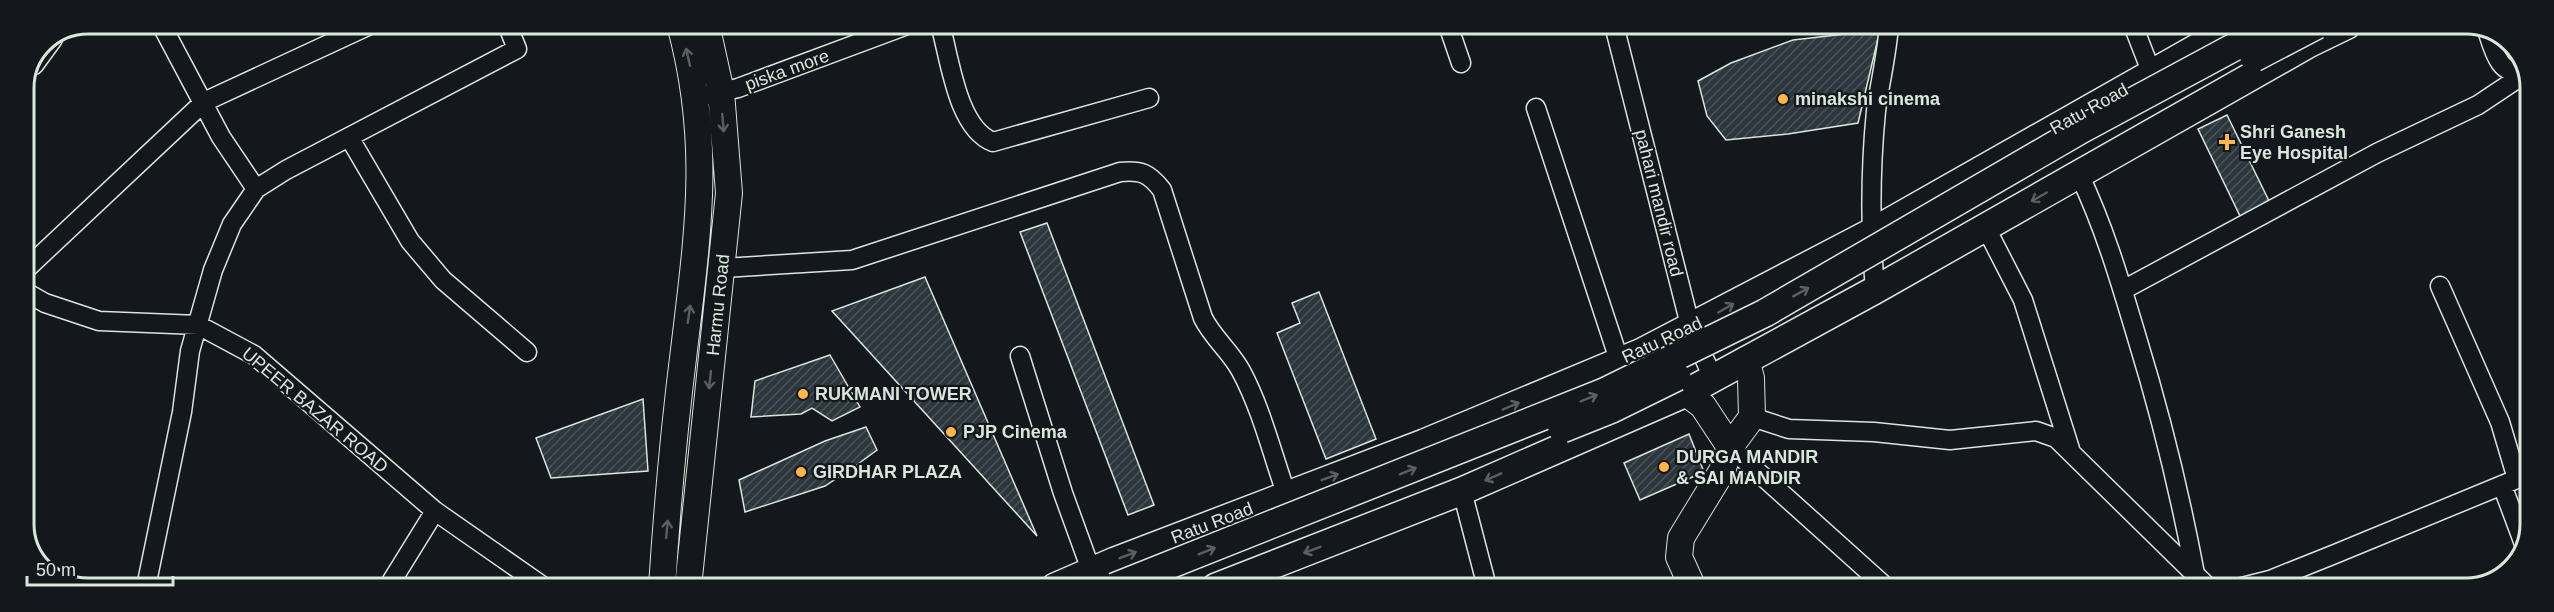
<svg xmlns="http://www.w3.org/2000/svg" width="2554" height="612" font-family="Helvetica,sans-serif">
<defs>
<pattern id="building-hatch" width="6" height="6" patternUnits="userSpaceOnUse" patternTransform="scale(1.5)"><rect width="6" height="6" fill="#2c363c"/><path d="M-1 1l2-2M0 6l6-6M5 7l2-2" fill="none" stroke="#4a5358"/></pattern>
</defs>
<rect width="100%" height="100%" fill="#14181c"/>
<path fill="url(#building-hatch)" stroke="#d8e6dc" stroke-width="1.5" d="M1880,30L1858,123L1788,134L1726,140L1707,116L1698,81L1731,63L1793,40Z
M2227,115L2270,203L2241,218L2198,129Z
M1047,223L1154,505L1128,515L1020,232Z
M925,277L1037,536L832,311Z
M1319,292L1376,439L1326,459L1277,333L1300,323L1292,303Z
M830,355L860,407L832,421L812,408L801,414L751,417L755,381Z
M643,399L648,471L551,478L536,438Z
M866,427L877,450L858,464L825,486L745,512L739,480L825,441Z
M1689,434L1704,472L1640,500L1624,463Z"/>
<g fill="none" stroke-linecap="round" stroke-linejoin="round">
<defs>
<path id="street" d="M161,24L221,137L256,189
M940,24C950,59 957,128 993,142L1149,98
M1448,25L1461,63
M1614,25L1691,329L1713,378
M2133,25L2152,74
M2487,30C2494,52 2499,76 2526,73
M34,65L53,39
M695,98L738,88L910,24
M1536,108L1623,372
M349,137L410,241L443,280L527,352
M2079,174C2105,229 2120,281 2137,338C2161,416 2180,494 2195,574
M1986,228L2023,300L2070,449
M723,268L852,260L1120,172C1141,170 1149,173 1162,190L1203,318C1213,338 1231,352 1241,371C1261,408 1272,453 1286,493
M24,271L204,102L372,24
M2440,286L2500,422L2517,479
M1875,290C1870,230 1870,172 1876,111C1880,82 1887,54 1889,25
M2123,290L2377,153L2478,105L2526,73
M24,291L45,303L99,321L198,325L254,355L435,511L544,587
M1020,356L1063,493L1092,573
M1752,417L1789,429L1874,432L1950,440L2036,431L2056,438L2209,588
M1730,447L1887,588
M2502,485L2524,544
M1462,491L1487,587
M146,587L182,412L190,351L213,270L232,224L256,189L286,170L517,49L507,24
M388,587L435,511
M2238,588L2270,580L2335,554L2529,474"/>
<path id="secondary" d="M1686,393L1703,406L1730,447
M662,587C667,508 674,429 684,350C698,232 712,142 680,24
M688,587L729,193L721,92L706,24
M1693,588L1679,557L1681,538L1722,471L1730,447L1752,417L1751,378L1746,360"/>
<path id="primary" d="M1055,587L1115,561L1424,443L1642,352L1870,233L2237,25
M1216,587L1462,491L1686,393L1875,290L2310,43L2347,25"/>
</defs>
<use href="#street" stroke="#d8e6dc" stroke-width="21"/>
<use href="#secondary" stroke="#d8e6dc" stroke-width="28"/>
<use href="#primary" stroke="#d8e6dc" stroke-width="30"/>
<use href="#street" stroke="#14181c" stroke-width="18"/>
<use href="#secondary" stroke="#14181c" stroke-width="26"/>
<use href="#primary" stroke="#14181c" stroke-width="27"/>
<defs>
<path id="primary-bridge" d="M2254,58L2317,25
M1562,429L1612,409L1677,377
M1114,587L1604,392L1765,313L2082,129L2275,25"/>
</defs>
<use href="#primary-bridge" stroke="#d8e6dc" stroke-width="30" stroke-linecap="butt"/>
<use href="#primary-bridge" stroke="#14181c" stroke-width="27"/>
</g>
<defs><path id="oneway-shaft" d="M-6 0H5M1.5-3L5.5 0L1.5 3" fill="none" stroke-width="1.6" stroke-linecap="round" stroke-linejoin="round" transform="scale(1.5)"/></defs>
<g stroke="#59605f">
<use href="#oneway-shaft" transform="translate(688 57) rotate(-103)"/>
<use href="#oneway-shaft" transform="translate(723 123) rotate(85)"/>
<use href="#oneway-shaft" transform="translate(2039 197) rotate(150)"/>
<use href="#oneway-shaft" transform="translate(1801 292) rotate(-29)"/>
<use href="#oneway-shaft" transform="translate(1726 308) rotate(-30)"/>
<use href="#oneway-shaft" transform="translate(689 314) rotate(-82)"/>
<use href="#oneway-shaft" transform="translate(710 380) rotate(96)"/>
<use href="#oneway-shaft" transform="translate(1589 398) rotate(-22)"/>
<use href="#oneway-shaft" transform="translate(1511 406) rotate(-23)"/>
<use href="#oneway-shaft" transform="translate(1408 471) rotate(-22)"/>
<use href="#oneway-shaft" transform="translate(1330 477) rotate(-20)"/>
<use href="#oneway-shaft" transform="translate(1493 477) rotate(156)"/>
<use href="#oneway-shaft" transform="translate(667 529) rotate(-85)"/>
<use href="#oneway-shaft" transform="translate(1312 550) rotate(159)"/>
<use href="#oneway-shaft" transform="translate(1207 551) rotate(-22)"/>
<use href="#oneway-shaft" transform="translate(1128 555) rotate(-21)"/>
</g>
<g fill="#ffb74d" stroke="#14181c" stroke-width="2">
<circle cx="1783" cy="99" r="6"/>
<path d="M2224 133h6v6h6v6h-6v6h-6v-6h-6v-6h6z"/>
<circle cx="803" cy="394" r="6"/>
<circle cx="951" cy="432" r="6"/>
<circle cx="1664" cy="467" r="6"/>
<circle cx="801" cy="472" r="6"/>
</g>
<g text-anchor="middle" stroke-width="4.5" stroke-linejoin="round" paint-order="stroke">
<g font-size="18" fill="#d8e6dc" stroke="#14181c">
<text transform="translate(787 70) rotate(-20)" y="6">piska more</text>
<text transform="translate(2089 109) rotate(-29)" y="6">Ratu Road</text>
<text transform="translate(1659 203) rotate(76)" y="6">pahari mandir road</text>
<text transform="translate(718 305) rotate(-84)" y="6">Harmu Road</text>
<text transform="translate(1662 340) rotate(-25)" y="6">Ratu Road</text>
<text transform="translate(315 410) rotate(40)" y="6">UPEER BAZAR ROAD</text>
<text transform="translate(1212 523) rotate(-21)" y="6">Ratu Road</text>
</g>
<g font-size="18" font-weight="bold" fill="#d8e6dc" stroke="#14181c" text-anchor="start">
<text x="1795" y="105">minakshi cinema</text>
<text x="2240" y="138">Shri Ganesh<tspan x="2240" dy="21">Eye Hospital</tspan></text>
<text x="815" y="400">RUKMANI TOWER</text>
<text x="963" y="438">PJP Cinema</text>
<text x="1676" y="463">DURGA MANDIR<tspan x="1676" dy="21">&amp; SAI MANDIR</tspan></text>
<text x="813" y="478">GIRDHAR PLAZA</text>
</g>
</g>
<path d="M0 0H2554V612H0ZM88 34H2466A54 54 0 0 1 2520 88V524A54 54 0 0 1 2466 578H88A54 54 0 0 1 34 524V88A54 54 0 0 1 88 34Z" fill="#14181c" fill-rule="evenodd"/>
<path fill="none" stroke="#d8e6dc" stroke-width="3" d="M88 34H2466A54 54 0 0 1 2520 88V524A54 54 0 0 1 2466 578H88A54 54 0 0 1 34 524V88A54 54 0 0 1 88 34Z"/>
<path d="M27 576v9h146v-9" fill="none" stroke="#d8e6dc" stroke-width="3"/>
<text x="36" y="576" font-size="18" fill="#d8e6dc" stroke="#14181c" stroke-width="4.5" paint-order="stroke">50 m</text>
</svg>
